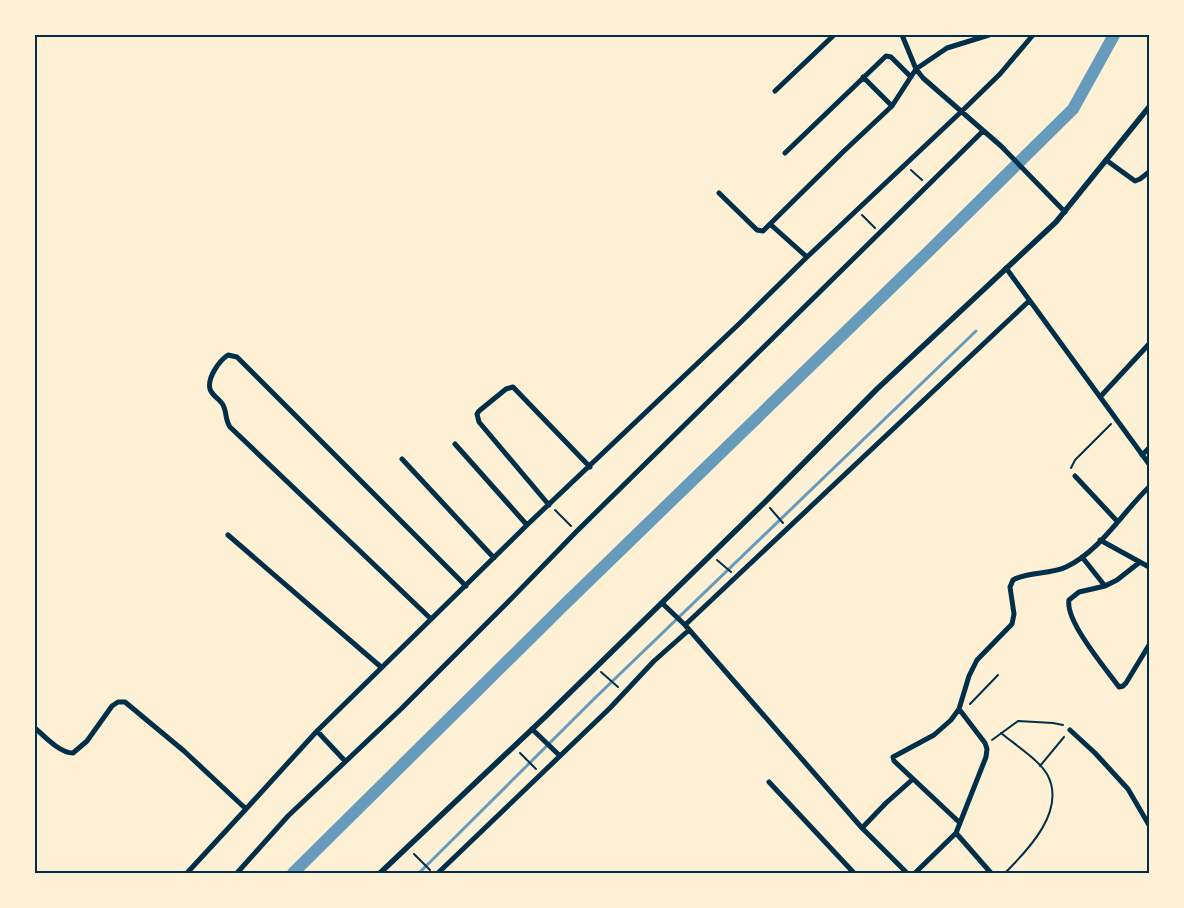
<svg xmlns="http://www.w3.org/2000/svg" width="1184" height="908" font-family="Figtree,sans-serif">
<rect width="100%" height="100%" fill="#fdf0d5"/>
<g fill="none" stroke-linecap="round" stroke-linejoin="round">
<path stroke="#669bbc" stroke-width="3" d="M419,873L596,697L976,331"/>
<path stroke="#669bbc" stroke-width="12" d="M293,873L565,604L928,252L1073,109L1114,35"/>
<path stroke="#003049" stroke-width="2" d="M911,170L922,180
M862,215L875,228
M1071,468L1075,460L1111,424
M770,508L783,523
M555,510L571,526
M717,560L731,572
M601,672L618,687
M970,704L998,675
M1001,733C1014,744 1038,759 1047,774C1067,810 1028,850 1005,873
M992,740L1018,721L1053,723L1063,725
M520,753L536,769
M1040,766L1064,737
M414,854L430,870"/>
<path stroke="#003049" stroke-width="5" d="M902,35L916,69L923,78L1001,146L1065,212
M863,77L892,106
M775,91L834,35
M785,153L886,56L891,57L911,77
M1106,160L1135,181L1140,179L1149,172
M719,193L757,230L763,231L770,224
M807,257L770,224L844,151L892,106L916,69L947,48L989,35
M1006,268L1149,464
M1100,397L1149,344
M455,444L527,525
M1142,455L1149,448
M402,459L494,558
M1075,476L1117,521
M549,505L479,422L477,414L479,411L506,389L513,387L590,467
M228,535L381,667
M1100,540L1149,567
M1082,557L1105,586L1079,592L1069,600C1065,621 1106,669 1119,687L1123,686L1126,683L1149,645
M1105,586L1117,580L1140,562
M662,603L685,625
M430,618L230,427C225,420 227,412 223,405C220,399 212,396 210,389C207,378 219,361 228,355L237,357L466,586
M35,728C45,737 60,753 73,753L87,741L112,706L118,702H125L184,751L246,809L317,731L345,761
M532,729L560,756
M1070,730L1095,753L1128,789L1149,825
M317,731L527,525L741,322L807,257L962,111L1000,74L1033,35
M769,782L854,873
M960,823L894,761L893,757L934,735L951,720L959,709L969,676L977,660L1012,624L1014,614L1010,587L1013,580C1029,571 1049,575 1066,567C1100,551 1122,513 1149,487
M862,828L886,803L913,779
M956,833L991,873
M187,873L246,809
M237,873L288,816L401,709L507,603L577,531L983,131
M438,873L610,708L654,661L689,630
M907,873L862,828L685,625L1029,301
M915,873L956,833L986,757L987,749L985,743L959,709"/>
<path stroke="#003049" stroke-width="5.5" d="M380,873L546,716L765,502L877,389L1056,222L1149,107"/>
</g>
<rect width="1184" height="908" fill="none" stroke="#fdf0d5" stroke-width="72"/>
<rect x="36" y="36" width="1112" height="836" fill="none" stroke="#003049" stroke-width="2"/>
</svg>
